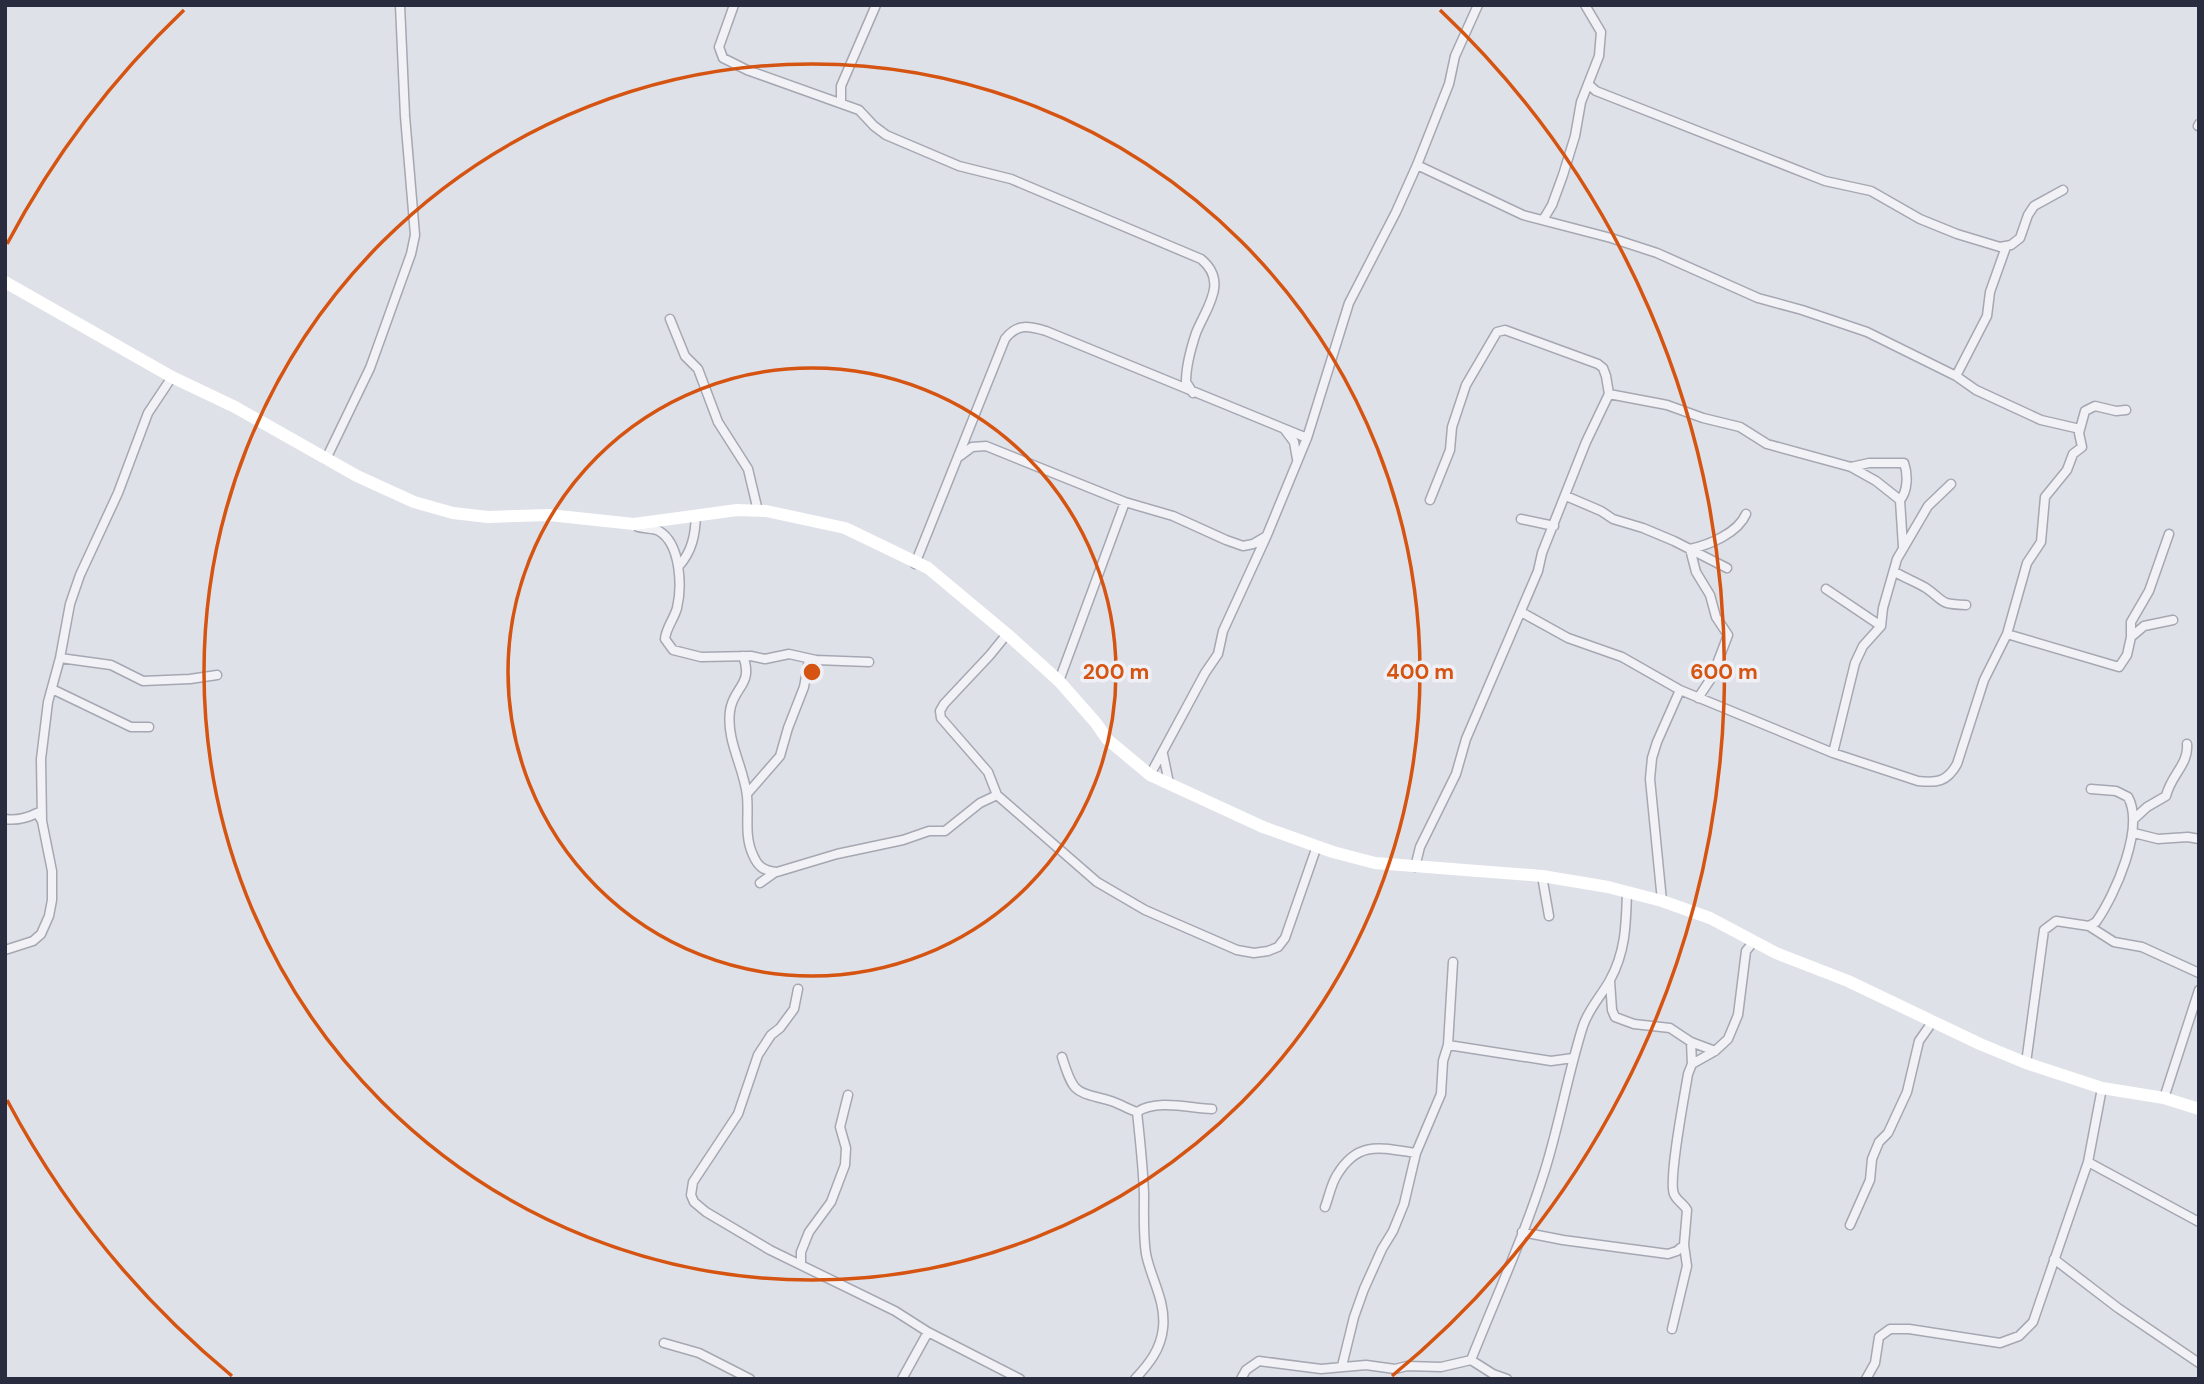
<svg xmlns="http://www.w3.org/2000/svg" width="2204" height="1384" font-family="'DM Sans',sans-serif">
<rect width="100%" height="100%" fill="#dfe1e8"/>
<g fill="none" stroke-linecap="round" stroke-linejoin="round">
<defs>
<path id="street" d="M734,5L719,47L723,58L747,70L859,110L874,126L886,135L959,166L1011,179L1201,259C1229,282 1206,308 1196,333C1191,348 1186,366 1186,382L1193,393
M1588,84L1596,91L1825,181L1871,191L1920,219L1957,234L2000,247L2011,245L2020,238L2028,215L2034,206L2063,190
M841,103V86L876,5
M2198,126L2199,124
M1417,165L1523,215L1611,238L1657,253L1758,298L1802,310L1867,332L1956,376L1976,390L2041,420L2080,429
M1543,220L1552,205L1563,175L1575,136L1581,102L1599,56L1601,32L1585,5
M670,319L685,356L698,369L718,422L748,469L758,511
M1956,376L1987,316L1990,292L2006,247
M1609,394L1667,405L1703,418L1740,427L1767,444L1851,467L1876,481L1900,500L1903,547
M1285,430L1294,442L1297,459
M960,456L972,447L986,446L1125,502L1173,516L1226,540L1243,546L1253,544L1265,537
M326,459L370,368L411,254L415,235L405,116L400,5
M1851,467L1869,463H1904C1908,474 1908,491 1900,500
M1566,496L1601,511L1613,519L1643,528L1674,541L1727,568
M1521,519L1554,526
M638,527C645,529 654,528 659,531C681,544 682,587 677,608C674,619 666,628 665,639L673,650L701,657L751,656L765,659L789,654L816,660L869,662
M915,564L1005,339C1017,323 1029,326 1046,331L1307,438
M679,566C692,551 695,536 696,516
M1895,572C1905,578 1916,582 1926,588C1946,602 1938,604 1966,605
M1826,589L1881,626
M1521,612L1568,638L1622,657L1680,690L1833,753L1918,781C1937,783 1947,782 1957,764L1984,680L2007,634L2027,563L2041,542L2045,497L2067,470L2073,454L2082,447L2079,433L2085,411L2095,406L2116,411L2126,410
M1007,634L990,655L944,704L940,711L941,718L988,772L997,795L1097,882L1145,910L1237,950L1254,953L1268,951L1278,947L1285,938L1317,846
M2007,634L2119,667L2127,655L2131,637V622L2149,591L2169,534
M2131,637L2144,626L2173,620
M743,656C754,685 733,687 730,711C726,741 744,767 747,796C749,816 744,836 753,855C758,867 764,871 777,872L837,854L903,840L929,831H945L980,803L997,795
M60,658L111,665L143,681L190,679L217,675
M1059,681L1125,502
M52,689L131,727H149
M1698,698L1712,677L1728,635L1716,617L1710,595L1696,572L1690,549C1709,545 1738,533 1746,514
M1833,753L1855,663L1863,646L1881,626L1883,608L1897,559L1928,506L1951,484
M1163,754L1169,783
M1150,775L1205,673L1218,654L1223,631L1267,535L1307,438L1349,303L1396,212L1417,165L1449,84L1455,56L1478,5
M747,794L780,756L788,728L804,687L809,660
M5,819C17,821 27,818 37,813L42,821
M2134,819L2147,807L2166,796C2171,775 2189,764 2187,744
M2134,833L2158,839L2188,837L2199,839
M1415,867L1420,847L1456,774L1466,739L1538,571L1542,553L1586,442L1609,394L1606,376L1603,368L1598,364L1505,330L1497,332L1466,385L1452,427L1450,450L1430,500
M1542,876L1549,916
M760,883L774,873
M1662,901L1650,779L1652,758L1657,742L1680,690
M2089,926L2114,942L2142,947L2199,973
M5,950L33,941L41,934L49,916L52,900V871L42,821L41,759L48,702L60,658L70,604L80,575L118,493L148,413L172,377
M1610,981L1612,1010L1615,1017L1634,1024L1670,1028L1691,1042L1715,1051
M798,989L794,1009L780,1028L771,1035L758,1055L738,1114L693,1182L691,1195L694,1202L706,1212L770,1250L895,1311L928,1332L1020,1379
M1448,1045L1551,1061L1573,1058
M1062,1057C1074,1096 1076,1091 1111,1101C1120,1104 1128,1109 1137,1112C1157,1099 1189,1108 1212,1109
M2026,1063L2044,930L2056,921L2089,926L2096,922C2115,895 2145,828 2128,797L2116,791L2091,789
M1692,1064L1715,1051L1728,1039L1738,1015L1746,951L1754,941
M2164,1098L2199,990
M2088,1162L2199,1222
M1325,1207C1329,1197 1331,1184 1337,1175C1358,1140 1381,1148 1416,1153
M1850,1225L1870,1180L1872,1159L1879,1142L1888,1133L1907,1092L1919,1041L1933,1021
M1522,1232L1563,1240L1668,1254L1677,1251L1684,1245
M2054,1259L2118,1308L2199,1363
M801,1265V1252L809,1232L831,1202L845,1165L846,1148L840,1127L848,1095
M1672,1329L1687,1266L1684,1245L1687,1210C1684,1204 1676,1200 1674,1194C1668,1180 1685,1093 1688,1074L1692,1064L1691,1042
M664,1343L699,1353L750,1379
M1471,1360C1496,1297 1525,1234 1545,1170C1560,1122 1568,1073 1583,1026C1589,1008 1602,995 1610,980C1626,951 1626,923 1627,892
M1471,1360L1493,1374L1507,1379
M1342,1366L1354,1317L1364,1289L1382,1249L1393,1231L1404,1204L1416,1153L1441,1094L1443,1061L1448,1045L1453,962
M902,1379L928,1332
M1135,1379C1149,1364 1161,1349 1163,1328C1166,1301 1151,1279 1146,1254C1143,1235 1144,1213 1144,1194C1143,1166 1140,1139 1137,1112
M1241,1379L1246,1370L1259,1361L1321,1369L1366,1365L1395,1369L1407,1366L1441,1367L1471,1360
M1866,1379L1875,1363L1879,1337L1890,1329H1909L2000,1343L2019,1336L2033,1322L2088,1162L2102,1088"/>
</defs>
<use href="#street" stroke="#a5a7b2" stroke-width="11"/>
<use href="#street" stroke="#f2f2f6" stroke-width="8"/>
<path stroke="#fff" stroke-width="12" d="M5,282L172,377L235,407L357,476L414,502L453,513L488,517L549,515L634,524L737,510L766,511L845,528L928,568L1007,634L1059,681L1096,723L1107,739L1150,775L1263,827L1333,852L1375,863L1542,876L1608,887L1662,901L1710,918L1776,953L1848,981L1980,1044L2026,1063L2102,1088L2164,1098L2199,1109"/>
</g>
<g fill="none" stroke="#d55411" stroke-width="3.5">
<circle cx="812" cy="672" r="304"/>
<circle cx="812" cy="672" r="608"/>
<path d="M232 1376A912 912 0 0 1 7 1100M7 244A912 912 0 0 1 184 10M1440 10A912 912 0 0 1 1392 1376"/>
</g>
<circle cx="812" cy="672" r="10" fill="#d55411" stroke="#eff0f5" stroke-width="3.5"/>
<g font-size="21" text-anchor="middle" font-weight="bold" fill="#d55411" stroke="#eff0f5" stroke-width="7" stroke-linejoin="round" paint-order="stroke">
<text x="1116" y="679">200 m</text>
<text x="1420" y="679">400 m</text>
<text x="1724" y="679">600 m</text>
</g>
<rect width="2204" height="1384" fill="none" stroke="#292c3e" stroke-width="14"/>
</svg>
